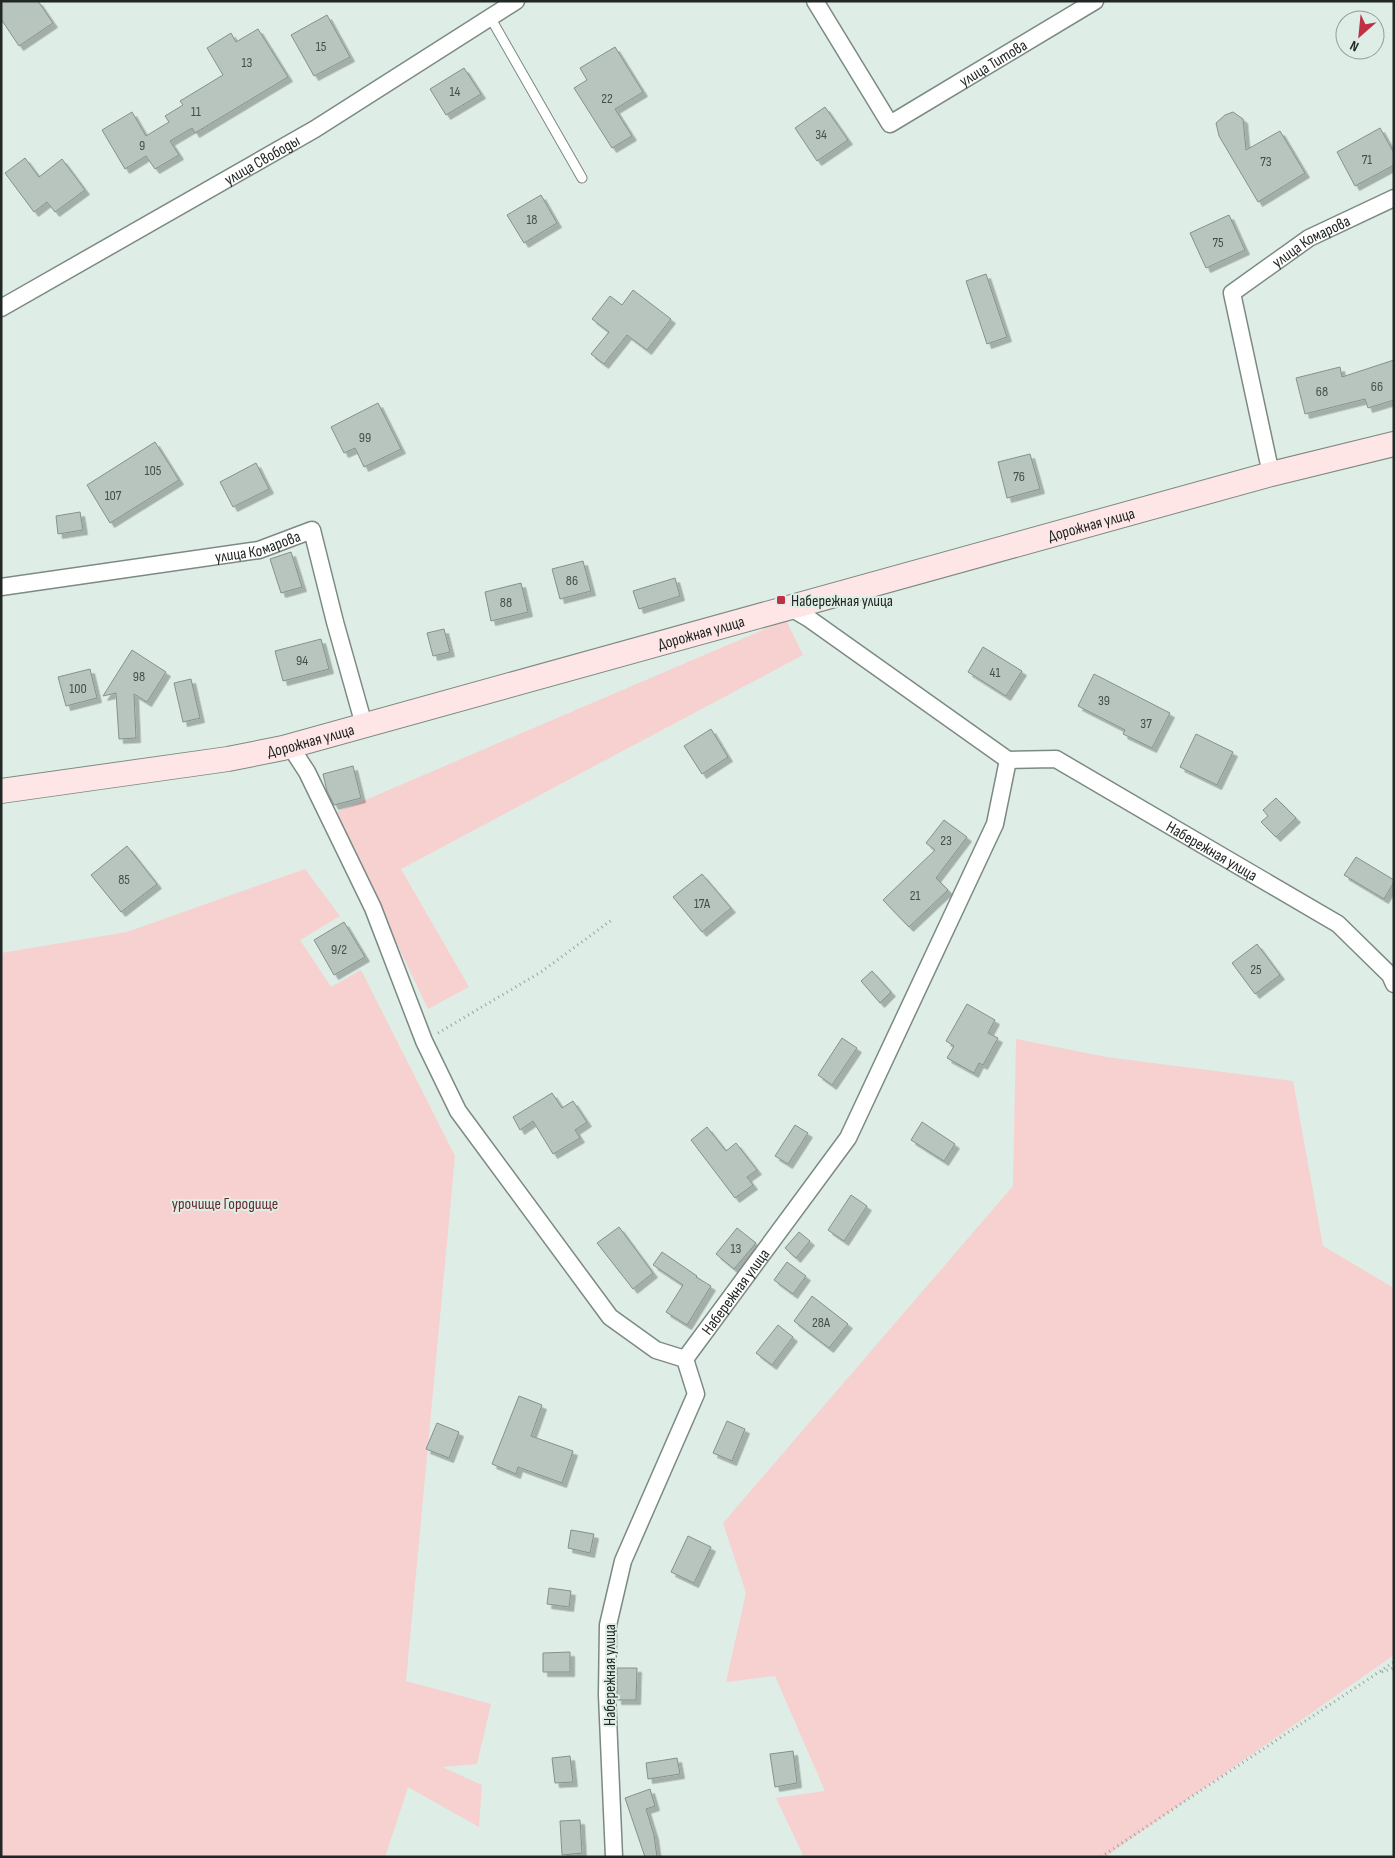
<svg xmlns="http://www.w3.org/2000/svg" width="1395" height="1858" font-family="'Sofia Sans Condensed',sans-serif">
<defs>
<filter id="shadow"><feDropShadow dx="4.5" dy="4.5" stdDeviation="0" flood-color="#0004"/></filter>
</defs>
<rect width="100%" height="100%" fill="#deede5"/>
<path fill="#f7d0d0" d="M786,620L803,655L401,869L469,987L428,1009L335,813Z
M305,869L340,916L300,940L331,987L361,970L455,1156L406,1681L491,1704L477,1764L442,1767L482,1785L479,1827L408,1787L385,1857H1V953L127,932Z
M1016,1039L1106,1057L1293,1081L1323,1246L1394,1288V1655L1105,1857H804L776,1798L825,1791L775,1676L726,1682L746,1593L723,1523L1013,1186Z"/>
<path fill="#b7c5be" stroke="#85928b" filter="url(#shadow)" d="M1,1H38L53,23L19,46L1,19Z
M327,15L350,57L314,76L291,35Z
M258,29L288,77L195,133L192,128L170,141L179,155L155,169L146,156L125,169L102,130L132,112L146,136L169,122L165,116L183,105L180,101L223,75L207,48L231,33L236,42Z
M615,47L643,92L615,109L632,136L612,148L574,88L587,80L580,68Z
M464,68L481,94L446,115L430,89Z
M825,107L848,140L817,161L795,128Z
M1233,112L1243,119L1246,150L1280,131L1305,173L1258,202L1219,136L1216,123L1225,115Z
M1380,128L1394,153V165L1355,186L1337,152Z
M25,158L39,177L62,159L85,190L55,212L47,202L34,212L5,173Z
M541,195L557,223L524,243L507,215Z
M1229,215L1245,250L1206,268L1190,233Z
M986,274L1007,337L987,344L966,281Z
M633,290L671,319L647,350L627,335L604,364L591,354L609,332L592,319L610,296L622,305Z
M1394,360V400L1368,408L1365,399L1305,414L1296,378L1340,367L1342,377Z
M378,403L401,449L364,467L355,448L344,453L331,427Z
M155,442L179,480L110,523L87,485Z
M1030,454L1040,489L1007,498L998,462Z
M256,463L269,489L233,507L220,482Z
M80,512L83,530L58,534L56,516Z
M291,552L302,587L281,593L270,559Z
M583,561L591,591L560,599L552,569Z
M675,578L680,596L639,609L633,591Z
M521,583L528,612L491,621L485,592Z
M444,629L450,652L433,656L427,633Z
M321,639L329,669L283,681L275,651Z
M983,647L1022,671L1006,696L968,672Z
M132,650L166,672L147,702L134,694L136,738L119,739L116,693L103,696Z
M90,669L97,698L66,706L58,677Z
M1094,674L1170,713L1152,748L1123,734L1125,730L1078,706Z
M191,679L200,718L183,722L174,683Z
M711,729L728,757L702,774L684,746Z
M1196,734L1233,752L1217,785L1180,767Z
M353,766L361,798L334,805L327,791L323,774Z
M1276,798L1296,818L1276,837L1261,822L1268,816L1263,810Z
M944,820L967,837L936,878L948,890L909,927L883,900L935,850L926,843Z
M127,846L157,884L121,912L91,875Z
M1356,857L1394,880V882L1384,899L1344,875Z
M702,874L731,908L702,932L673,897Z
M344,922L365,957L334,975L314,940Z
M1257,944L1280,975L1255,994L1232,963Z
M872,971L891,992L880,1003L861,981Z
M967,1004L995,1020L988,1033L998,1038L983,1065L979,1063L974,1073L947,1058L954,1046L946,1041Z
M842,1038L857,1048L832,1085L818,1075Z
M552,1093L562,1108L573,1101L587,1122L575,1130L580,1138L553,1154L533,1121L520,1130L513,1117Z
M922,1122L955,1144L944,1161L911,1140Z
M795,1125L808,1133L788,1164L775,1156Z
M707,1127L726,1151L736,1143L757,1170L747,1177L753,1185L735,1198L691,1140Z
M851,1195L867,1206L844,1241L828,1230Z
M619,1227L653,1273L633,1289L597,1243Z
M737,1228L756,1243L734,1269L716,1254Z
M799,1232L810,1241L796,1258L785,1248Z
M662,1252L697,1276L696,1277L711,1286L687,1325L666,1312L683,1285L653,1265Z
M787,1262L806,1276L793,1294L774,1280Z
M812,1296L848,1324L829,1348L794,1321Z
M778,1325L793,1337L772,1365L756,1353Z
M519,1396L542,1405L531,1436L573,1451L562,1483L518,1467L516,1474L492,1464Z
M727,1421L745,1429L732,1461L713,1453Z
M437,1423L459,1432L449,1458L426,1449Z
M571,1530L594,1534L590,1553L568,1548Z
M688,1536L711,1547L694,1583L671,1572Z
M549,1588L571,1591L569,1607L547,1604Z
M570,1652V1672H543V1653Z
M617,1668H637L636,1700H617Z
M793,1751L797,1783L775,1787L770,1754Z
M570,1756L573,1782L555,1783L552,1758Z
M677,1758L680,1774L648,1779L646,1763Z
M650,1789L655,1806L646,1809L654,1835L657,1857H645L625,1798Z
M580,1820L582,1853L562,1855L560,1821Z"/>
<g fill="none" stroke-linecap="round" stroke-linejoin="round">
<defs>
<path id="lane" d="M490,17L582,178"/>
<g id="street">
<path id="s1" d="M815,1L890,124L1095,1"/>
<path id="s2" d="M1,308L315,129L516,1"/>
<path id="s3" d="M1271,474L1232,293L1309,238L1394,198"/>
<path id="s4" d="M1,587L259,550L312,530L335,622L364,725"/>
<path id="s5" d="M791,608L808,618L1008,760L1056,759L1338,924L1390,975L1394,984"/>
<path d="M290,746L307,772L373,908L424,1041L458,1111L610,1317L656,1350L685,1359"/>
<path id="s6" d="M614,1857L607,1695L608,1625L623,1561L696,1394L685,1359L848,1138L995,824L1008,760"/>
</g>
<g id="secondary">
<path id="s7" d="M1,791L228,759L283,748L1271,474L1394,444"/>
</g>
</defs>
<use href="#lane" stroke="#7c8a83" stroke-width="11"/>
<use href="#street" stroke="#7c8a83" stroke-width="19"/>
<use href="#secondary" stroke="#7c8a83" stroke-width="26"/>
<path stroke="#98a49e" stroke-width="3" stroke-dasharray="1 4" stroke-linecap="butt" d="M438,1033L541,972L613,919
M1382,1672L1394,1668
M1101,1857L1394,1662"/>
<use href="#lane" stroke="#fff" stroke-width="9"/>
<use href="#street" stroke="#fff" stroke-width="16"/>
<use href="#secondary" stroke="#fee6e7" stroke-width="24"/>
</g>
<rect fill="#c03045" stroke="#deede5" stroke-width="2" x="776" y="595" width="10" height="10" rx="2.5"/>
<g text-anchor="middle" stroke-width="4" stroke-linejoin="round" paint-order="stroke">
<g font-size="14" fill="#464e4a">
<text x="321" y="51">15</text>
<text x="247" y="67">13</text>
<text x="455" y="96">14</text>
<text x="607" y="103">22</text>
<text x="196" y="116">11</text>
<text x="821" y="139">34</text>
<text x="142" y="150">9</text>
<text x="1367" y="164">71</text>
<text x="1266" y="166">73</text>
<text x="532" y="224">18</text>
<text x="1218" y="247">75</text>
<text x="1377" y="391">66</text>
<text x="1322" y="396">68</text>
<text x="365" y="442">99</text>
<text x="153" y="475">105</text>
<text x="1019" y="481">76</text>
<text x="113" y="500">107</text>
<text x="572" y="585">86</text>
<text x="506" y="607">88</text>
<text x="302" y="665">94</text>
<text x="995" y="677">41</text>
<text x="139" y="681">98</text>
<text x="78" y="693">100</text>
<text x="1104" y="705">39</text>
<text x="1146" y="728">37</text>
<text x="946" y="845">23</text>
<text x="124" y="884">85</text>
<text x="915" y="900">21</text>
<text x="702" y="908">17А</text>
<text x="339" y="954">9/2</text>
<text x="1256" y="974">25</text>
<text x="736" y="1253">13</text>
<text x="821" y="1327">28А</text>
</g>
<g font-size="16" fill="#212724" stroke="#deede5">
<text dy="6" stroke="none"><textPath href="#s1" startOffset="264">улица Титова</textPath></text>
<text dy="6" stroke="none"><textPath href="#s2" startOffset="300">улица Свободы</textPath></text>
<text dy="6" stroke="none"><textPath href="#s3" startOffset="280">улица Комарова</textPath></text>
<text dy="6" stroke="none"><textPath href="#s7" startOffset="1124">Дорожная улица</textPath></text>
<text dy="6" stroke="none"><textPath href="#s4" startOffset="260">улица Комарова</textPath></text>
<text dy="6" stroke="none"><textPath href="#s7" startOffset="719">Дорожная улица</textPath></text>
<text dy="6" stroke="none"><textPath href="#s7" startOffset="314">Дорожная улица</textPath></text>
<text dy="6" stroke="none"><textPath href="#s5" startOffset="494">Набережная улица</textPath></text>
<text dy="6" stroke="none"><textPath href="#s6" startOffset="601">Набережная улица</textPath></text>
<text transform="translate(609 1675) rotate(-90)" y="6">Набережная улица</text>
</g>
<g font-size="16" fill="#212724" stroke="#deede5" text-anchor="start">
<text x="791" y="606">Набережная улица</text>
</g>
<g font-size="16" fill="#69292e" stroke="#deede5">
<text x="225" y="1209">урочище Городище</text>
</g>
</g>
<rect width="1395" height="1858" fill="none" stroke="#212724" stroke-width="5"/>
<g transform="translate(1360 35) rotate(207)"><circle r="24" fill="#deede5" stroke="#929e98"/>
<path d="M0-4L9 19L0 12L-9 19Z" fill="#c03045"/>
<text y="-8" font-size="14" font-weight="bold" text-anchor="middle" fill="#212724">N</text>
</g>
</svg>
